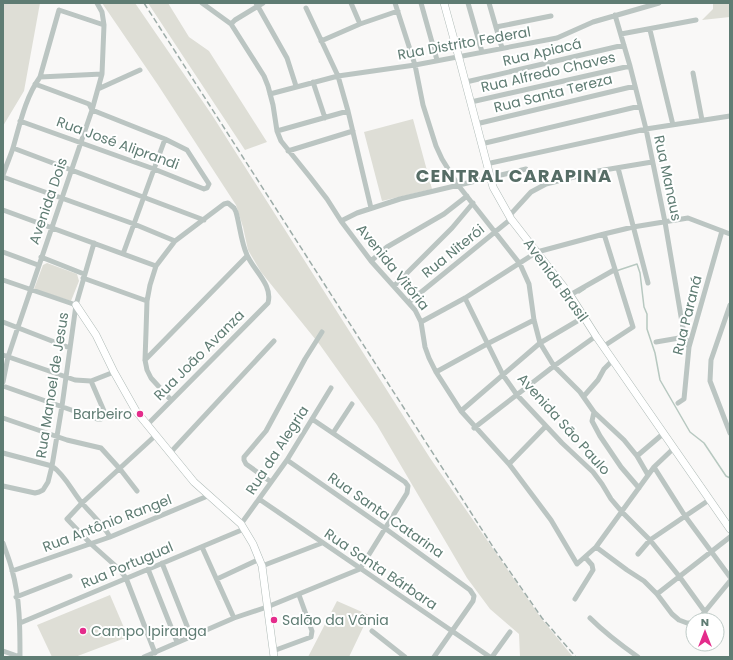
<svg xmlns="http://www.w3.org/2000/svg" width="733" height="660" font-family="Poppins,sans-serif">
<rect width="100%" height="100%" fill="#f9f8f7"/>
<path fill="#deded6" d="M3,3H40L24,91L3,126Z
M102,3H135L212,115L430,458L541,618L573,657H520L519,634L490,609L467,578L377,425L320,345L261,272L248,250L243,227L236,205L158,85Z
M148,3H168L189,37L209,51L267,142L245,150Z
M713,3H730V17L702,20L713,9Z
M413,119L432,189L382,201L364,132Z
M47,263L77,274L79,281L71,301L34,289L43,265Z
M110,595L128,637L75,657H52L37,625Z
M337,601L369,615L349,657H308Z"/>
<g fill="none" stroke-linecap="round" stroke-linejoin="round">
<path stroke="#b7c8c0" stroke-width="1.5" d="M616,271L637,264L640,273L644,307L647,314V329L655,353L660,380L690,432L704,443L726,476L730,478
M579,293L585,289"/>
<defs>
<path id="secondary" d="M444,3L455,43L493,187L511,219L570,295L596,336L730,529
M76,305L96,335L114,372L136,411L194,482L241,524L253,544L262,566L274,657"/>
</defs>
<use href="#secondary" stroke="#aebab6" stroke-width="8"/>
<path stroke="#bbc5c2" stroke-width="5" d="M202,3L231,24L264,76L268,86L273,105L277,131L281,141L310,177L327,199L341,221L371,261L415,310L421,322L425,347L429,358L436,372L461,411L509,464L551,520L577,564L596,547L654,467L674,448
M256,3L287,58L296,86
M351,3L360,24
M395,3L415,65L423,105L436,146L442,159L458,185L520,264L529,284L534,320L540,343L554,366L580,392L594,412L624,440L637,456L648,475
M421,3L437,60
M468,3L482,52
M489,3L502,48
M306,8L338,76L348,111L371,208
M615,15L630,66L646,129L665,222L684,334L689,347
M231,24L235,20L263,3
M496,27L551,16
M650,30L673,125
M621,34L696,20
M321,41L360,24L398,11
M693,73L702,120
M40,77L102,74
M313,82L325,118
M466,82L624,45
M98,89L140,70
M270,94L338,76L415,65L557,38L593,22L659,3
M471,102L630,66
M20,121L154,169L204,189L207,188L209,184L187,150L165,139L92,110L89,104L35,84
M476,124L635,86
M277,131L348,111
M481,144L640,106
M13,148L204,220
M288,151L353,131
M486,164L646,129L730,116
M618,168L648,283
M3,175C6,166 10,157 13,148C20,124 25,98 40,77L59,10L104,25
M3,177L134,224L175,241
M3,210L156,266
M509,216L531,192L546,184L598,171L652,162
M341,221L357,213L400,199L526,169
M604,234L633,327L604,346
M3,252L38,265
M123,254L165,139
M41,257L84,274
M371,261L387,247L444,214L467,196
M83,278L147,301
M3,280L76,305
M394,286L452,228L473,203
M570,295L614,270
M465,298L503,375L517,395L562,443L593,472L602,484L611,499L622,512L650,540L679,576L705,612
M409,302L511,219
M730,305L711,360L710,381L730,433
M3,322L70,348
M421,322L465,298L537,252L604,234L633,227L688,218L730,234
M656,342L685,337
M3,355L75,380L91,381L114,372
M145,360L247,256
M436,372L487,344L534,320
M3,382L8,357L18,327L92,110L102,74L104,25L102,12L97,3
M3,386L97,419H101L104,415V411L91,381
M584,396L598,380L604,369L613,360
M678,403L684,399L689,347L722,231
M461,411L540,343L584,317
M594,412L592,421L600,436L621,467L639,488
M3,418L67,440L101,448L120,469L137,491
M147,425L268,303C273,285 254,271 247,255C241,242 240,226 236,212L234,208L228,203L224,204L175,241L156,266L150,285L147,301L146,332L145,360L147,370L151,378L171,400
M474,428L554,366L596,336
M333,433L352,404
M3,453L52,466C65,475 72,491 82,503C92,515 103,524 110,537
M170,453L274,341
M637,456L664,433
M287,460L386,529L470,590L474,596L473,601L434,657
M509,464L546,426
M654,467L685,516L730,577
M271,482L246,464L244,460V457L266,431L305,359L322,332
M3,486L35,493L39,492L43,490L48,482L52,466L62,406L76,305L94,243
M259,499L490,657
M241,524L287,460L331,388
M3,543C6,552 10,561 12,570C20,598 20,628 20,657
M202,547L234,618
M596,547L627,570L644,581L657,594L672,614L679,620L687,623H693
M638,554L650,540L709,500
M162,563L191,636
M262,566L322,543
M148,569L177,642
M12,571L110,537L210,495
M217,579L260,559
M657,594L730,537
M16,597L70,576
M575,599L593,570L592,565L585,557
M590,618C605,633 621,645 638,657
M698,620L730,581
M20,623L244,529
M372,631L405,657
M3,651L20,657
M273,651L311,637L312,631L299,595
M155,653L126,578L119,569L91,544L67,519L82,503L156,435
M144,657L234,618L267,607L360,569L407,493L408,486L405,482L312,419
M492,657L510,632"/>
<use href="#secondary" stroke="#fff" stroke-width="7"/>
<path stroke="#9daca8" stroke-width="1.5" stroke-dasharray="6 3" stroke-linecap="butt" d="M144,3L495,550L542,618L576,657"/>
</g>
<g fill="#e42c8b" stroke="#fff" stroke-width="1.5">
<circle cx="140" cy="414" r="4"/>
<circle cx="274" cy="620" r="4"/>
<circle cx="83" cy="631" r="4"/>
</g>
<g text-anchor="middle" stroke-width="4" stroke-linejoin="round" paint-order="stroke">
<g font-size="14" fill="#5f7c73" stroke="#fff">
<text transform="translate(464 43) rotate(-10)" y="5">Rua Distrito Federal</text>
<text transform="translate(542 52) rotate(-13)" y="5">Rua Apiacá</text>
<text transform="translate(548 72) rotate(-13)" y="5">Rua Alfredo Chaves</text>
<text transform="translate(553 93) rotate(-14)" y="5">Rua Santa Tereza</text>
<text transform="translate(118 143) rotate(20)" y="5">Rua José Aliprandi</text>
<text transform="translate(668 178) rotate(78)" y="5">Rua Manaus</text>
<text transform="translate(48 201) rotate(-71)" y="5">Avenida Dois</text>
<text transform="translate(453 251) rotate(-39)" y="5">Rua Niterói</text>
<text transform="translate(393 267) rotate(51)" y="5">Avenida Vitória</text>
<text transform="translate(556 280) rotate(54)" y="5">Avenida Brasil</text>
<text transform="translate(687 315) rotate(-76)" y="5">Rua Paraná</text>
<text transform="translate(199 355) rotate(-45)" y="5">Rua João Avanza</text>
<text transform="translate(52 385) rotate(-81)" y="5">Rua Manoel de Jesus</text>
<text transform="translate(564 424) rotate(48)" y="5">Avenida São Paulo</text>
<text transform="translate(277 450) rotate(-57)" y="5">Rua da Alegria</text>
<text transform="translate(386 515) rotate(35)" y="5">Rua Santa Catarina</text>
<text transform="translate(107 523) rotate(-21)" y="5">Rua Antônio Rangel</text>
<text transform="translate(127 565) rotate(-23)" y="5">Rua Portugual</text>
<text transform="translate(381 569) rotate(34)" y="5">Rua Santa Bárbara</text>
</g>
<g font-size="14" fill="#5f7c73" stroke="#fff" text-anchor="start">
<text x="132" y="419" text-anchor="end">Barbeiro</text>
<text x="282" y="625">Salão da Vânia</text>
<text x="91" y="636">Campo Ipiranga</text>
</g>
<g font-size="18" font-weight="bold" letter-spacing="1" fill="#566d66" stroke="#fff">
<text x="514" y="182">CENTRAL CARAPINA</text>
</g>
</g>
<rect width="733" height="660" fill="none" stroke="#5f7c73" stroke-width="8"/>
<g transform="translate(705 632)"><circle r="19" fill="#ffffff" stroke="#bfcbc7"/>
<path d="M0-3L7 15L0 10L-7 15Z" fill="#e42c8b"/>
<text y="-6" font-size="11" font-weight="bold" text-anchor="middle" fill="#5f7c73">N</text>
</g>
</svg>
